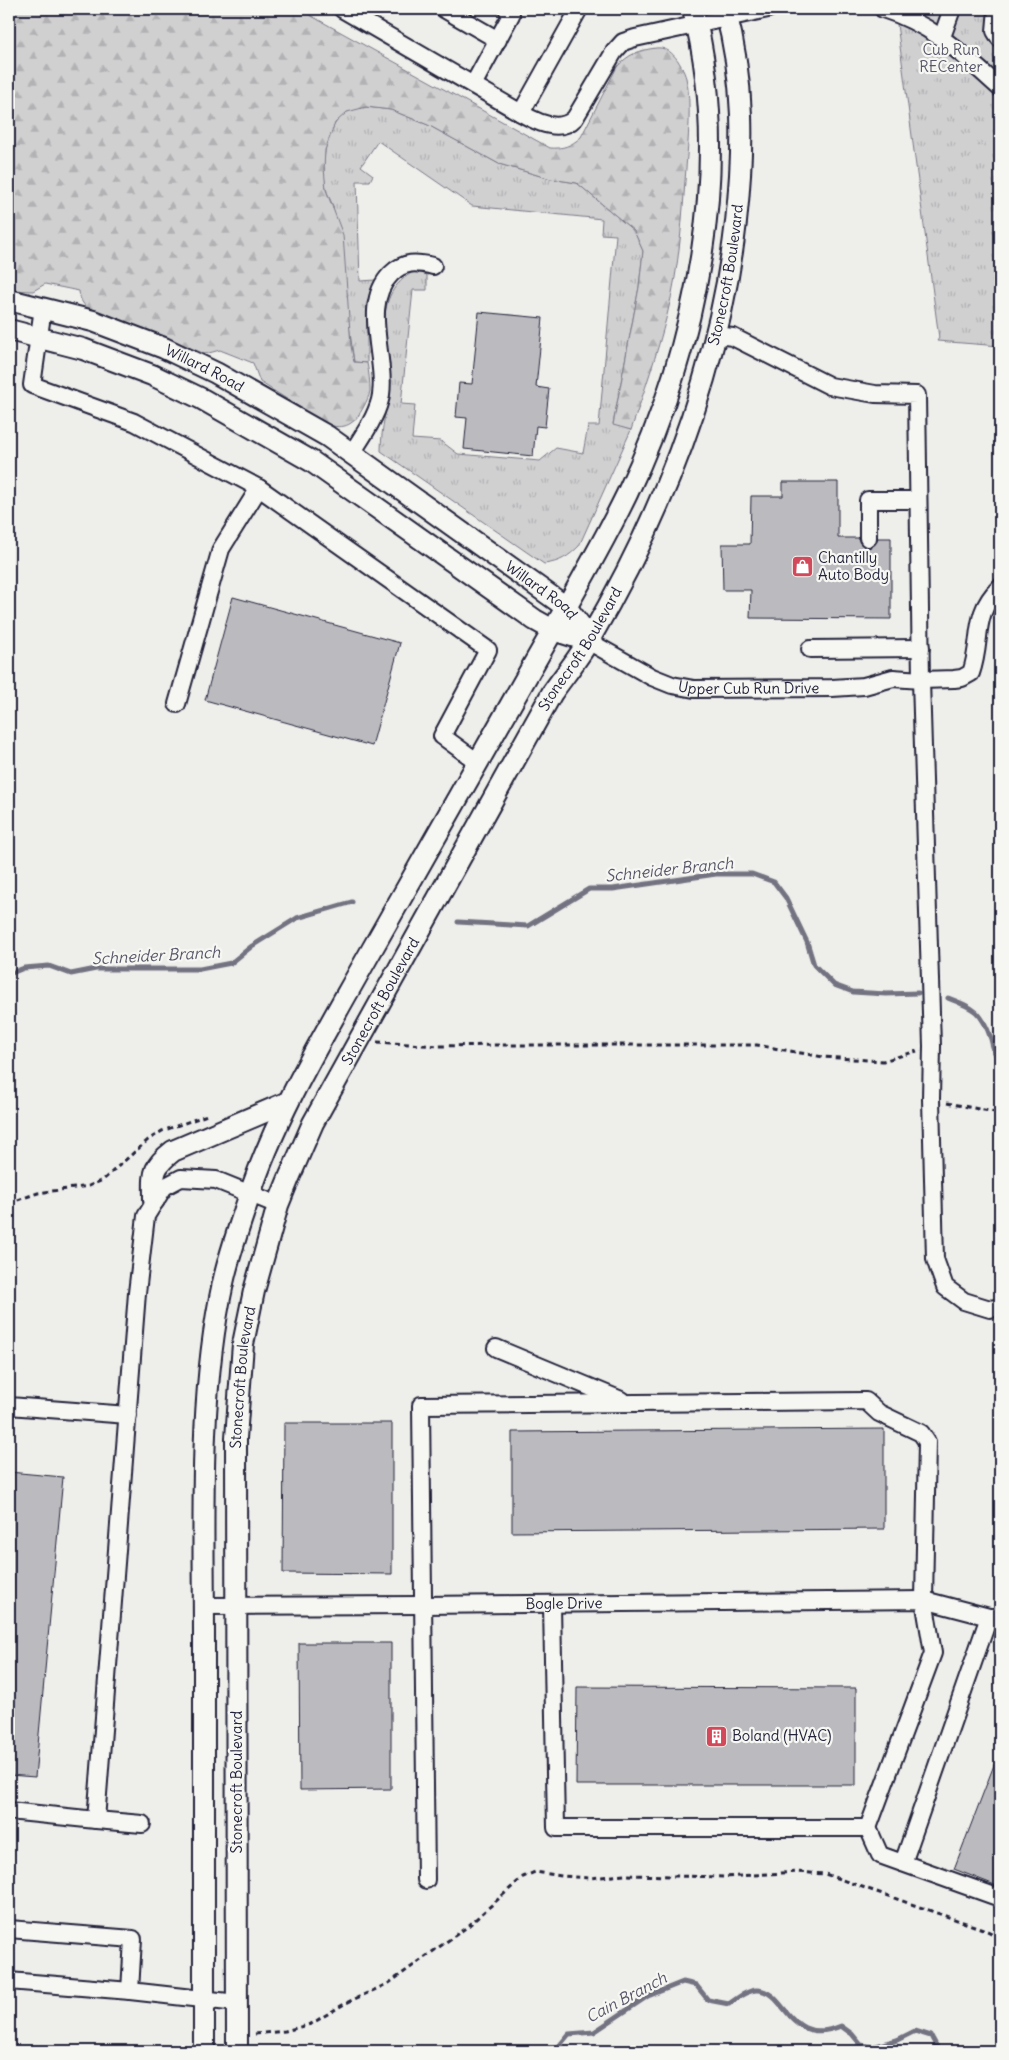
<svg xmlns="http://www.w3.org/2000/svg" width="1009" height="2060" font-family="Delius,sans-serif">
<defs>
<pattern id="grass-tufts" width="24" height="20" patternUnits="userSpaceOnUse" patternTransform="scale(1.25)"><rect width="24" height="20" fill="#d0d0d1"/><path d="M3 7l-1-3M5 7V3M7 7l1-3M15 17l-1-3M17 17v-4M19 17l1-3" fill="none" stroke="#b2b2b4"/></pattern>
<pattern id="forest-firs" width="22" height="20" patternUnits="userSpaceOnUse" patternTransform="scale(1.25)"><rect width="22" height="20" fill="#d0d0d1"/><path d="M5 1l3.5 6h-7zM16 11l3.5 6h-7z" fill="#b2b2b4"/></pattern>
</defs>
<rect width="100%" height="100%" fill="#eeeeeb"/>
<filter id="ink" filterUnits="userSpaceOnUse"><feTurbulence type="fractalNoise" baseFrequency=".02" numOctaves="2"/><feDisplacementMap in="SourceGraphic" scale="10" xChannelSelector="R" yChannelSelector="G"/><feConvolveMatrix kernelMatrix="1 2 1 2 8 2 1 2 1" color-interpolation-filters="sRGB"/></filter>
<g filter="url(#ink)">
<path fill="url(#grass-tufts)" stroke="#797986" d="M895,9H1000V346L937,341L939,338Z
M366,107L391,110L428,125L499,164L551,179L577,183L634,231L643,251L639,287L613,424L631,430L579,546C568,557 560,562 544,564L381,451C381,428 388,406 388,382C389,342 369,295 415,271L427,275V290H413L401,404L415,405L412,439L441,441L458,454L540,461L556,448L583,453L588,426H599L616,235L601,234L602,219L472,206L378,141L361,166L373,175L370,181H357L360,281L376,280L367,303V363L354,362L333,206C331,201 327,194 326,188C321,164 324,126 347,112C352,109 360,108 366,107Z"/>
<path fill="url(#forest-firs)" stroke="#797986" d="M9,9H299L550,148C563,149 571,146 581,137L617,67C628,54 640,50 656,48C672,46 682,65 686,78C692,102 688,143 686,168C682,219 680,265 667,315C657,354 644,392 631,430L613,425L639,287L643,251L634,231L577,183L551,179L499,164L428,125L391,110L366,107L347,112L335,123L325,150L324,168L326,190L343,235L351,346L354,362L367,363C369,373 370,382 370,391C369,397 366,402 364,406C355,424 345,431 326,424L260,382L253,363L220,350L205,354L145,329L92,312C84,306 80,301 79,291L45,284L33,291L9,290Z"/>
<g fill="none" stroke-linecap="round" stroke-linejoin="round">
<path stroke="#727281" stroke-width="5" d="M458,922L528,926L589,889H613L716,874H752L774,882L786,898L807,942L814,965L834,985L853,992L886,994L918,993
M9,974L24,968L49,966L71,974L96,969H200L231,963L252,946L297,918L352,902
M948,998C974,1008 982,1011 991,1039C993,1047 994,1054 1000,1060
M505,2051L516,2049L522,2051
M555,2051L569,2034L594,2032L648,1996L683,1982L696,1985L708,2000L729,2004C737,1998 746,1991 756,1990C787,1989 787,2048 841,2026L852,2034L861,2045L873,2047L897,2040L915,2031L931,2036L939,2051"/>
</g>
<path fill="#bbbbbf" stroke="#22223b" d="M479,312L543,318L536,387L549,389L545,427L536,426L533,456L464,449L467,418L456,417L459,383L472,384Z
M783,482H838V538H858L860,543L868,548L873,546L878,538H891V619L750,618L751,590H723L722,544H750L751,496H783Z
M233,597L400,643L372,746L205,700Z
M284,1423H392V1574L283,1573Z
M884,1429V1529L512,1532V1432Z
M9,1472L63,1477L35,1777L9,1775Z
M299,1643H391V1789L300,1790Z
M577,1687L856,1688V1785H576Z
M999,1752H1000V1887L954,1869Z"/>
<g fill="none" stroke-linecap="round" stroke-linejoin="round">
<defs>
<g id="minor">
<path d="M342,9L521,113L579,9"/>
<path d="M444,9L498,40"/>
<path d="M883,9C934,25 962,54 1000,88"/>
<path d="M997,9L995,31L1000,39"/>
<path d="M942,37L952,9"/>
<path d="M473,85L511,15L507,9"/>
<path d="M521,113C536,122 560,134 575,118L614,52L623,42L635,38L768,9"/>
<path d="M43,308L32,385L134,422L259,488L488,650L442,736L479,763"/>
<path d="M716,335L733,337L830,386L875,394L917,395L921,680L932,1046L931,1099L935,1259L945,1287L964,1301L990,1309L1000,1307"/>
<path d="M352,453C362,437 375,419 380,400C389,361 359,306 391,274C404,261 416,262 433,266"/>
<path d="M868,538V500H917"/>
<path id="s1" d="M588,641L652,677L672,685L694,689L832,688L864,686L893,678L921,680L954,679L962,678L971,673C983,640 971,615 1000,587"/>
<path d="M810,649L921,648"/>
<path d="M177,704L221,549L259,488"/>
<path d="M496,1348L621,1400"/>
<path d="M9,1406L128,1415"/>
<path id="s2" d="M204,1606L423,1605L924,1600L989,1617H1000"/>
<path d="M9,1811L96,1820L137,1293L146,1216L164,1187L181,1178L216,1180L278,1205"/>
<path d="M96,1820L142,1824"/>
<path d="M868,1828L880,1855L1000,1898"/>
<path d="M903,1863L989,1617"/>
<path d="M426,1880L421,1405L866,1401L879,1413L921,1433L927,1442L924,1600L933,1653L868,1828H556L552,1604"/>
<path d="M9,1929L133,1939L130,1991L237,2003"/>
<path d="M9,1981L130,1991"/>
</g>
<g id="major">
<path id="s3" d="M9,300L93,321L164,348L216,373L327,436L566,607L580,625L588,641"/>
<path d="M9,330L83,349L152,375L202,399L311,461L535,620L553,630L588,641"/>
<path d="M154,1200C154,1174 151,1168 173,1151L288,1102"/>
<path d="M204,2051C203,1914 203,1777 204,1639C204,1523 198,1396 223,1283C229,1255 239,1227 248,1200C275,1117 320,1042 362,967C417,869 473,772 528,674C562,614 597,556 627,494C696,349 734,166 693,9"/>
<path id="s4" d="M237,2051L236,1438L243,1344L254,1291L278,1205L289,1178L313,1123L552,693C564,676 578,659 589,640C664,512 719,370 736,222C744,148 745,82 725,9"/>
</g>
</defs>
<use href="#minor" stroke="#22223b" stroke-width="20"/>
<use href="#major" stroke="#22223b" stroke-width="24"/>
<path stroke="#22223b" stroke-width="3" stroke-dasharray="5 4" stroke-linecap="butt" d="M377,1042L438,1046L500,1045H757L823,1057L883,1061L917,1051
M947,1103L1000,1113
M9,1203L38,1193L89,1186L103,1180L148,1140L162,1131L207,1115
M255,2034L285,2031L311,2024L346,2003L389,1983L467,1927L523,1877L535,1872L562,1876L589,1878L625,1875L725,1877L797,1872L825,1874L983,1929L1000,1937"/>
<use href="#minor" stroke="#f6f6f2" stroke-width="16"/>
<use href="#major" stroke="#f6f6f2" stroke-width="20"/>
</g>
</g>
<defs>
<symbol id="shop-square" viewBox="-11 -11 22 22"><rect x="-9" y="-9" width="18" height="18" rx="4" fill="#d1495b" stroke="#f6f6f2"/><path d="M-5-2.5h2.3a2.7 3.5 0 0 1 5.4 0H5L5.5 6h-11ZM-1.5-2.5h3a1.5 2.3 0 0 0-3 0Z" fill="#fff"/></symbol>
<symbol id="building-square" viewBox="-11 -11 22 22"><rect x="-9" y="-9" width="18" height="18" rx="4" fill="#d1495b" stroke="#f6f6f2"/><path d="M-4-6H4V6H1V3H-1V6H-4ZM-2.5-4.3h1.7v1.8h-1.7ZM.8-4.3h1.7v1.8H.8ZM-2.5-1h1.7V.8h-1.7ZM.8-1h1.7V.8H.8Z" fill="#fff"/></symbol>
</defs>
<g fill-rule="evenodd">
<use href="#shop-square" x="790" y="554" width="25" height="25"/>
<use href="#building-square" x="704" y="1724" width="25" height="25"/>
</g>
<g text-anchor="middle" stroke-width="4.5" stroke-linejoin="round" paint-order="stroke">
<g font-size="15" fill="#565668" stroke="#f6f6f2">
<text x="951" y="55">Cub Run<tspan x="951" dy="17">RECenter</tspan></text>
</g>
<g font-size="15" fill="#22223b" stroke="#f6f6f2">
<text dy="5" stroke="none"><textPath href="#s4" startOffset="1889">Stonecroft Boulevard</textPath></text>
<text dy="5" stroke="none"><textPath href="#s3" startOffset="208">Willard Road</textPath></text>
<text dy="5" stroke="none"><textPath href="#s3" startOffset="612">Willard Road</textPath></text>
<text dy="5" stroke="none"><textPath href="#s4" startOffset="1484">Stonecroft Boulevard</textPath></text>
<text dy="5" stroke="none"><textPath href="#s1" startOffset="172">Upper Cub Run Drive</textPath></text>
<text dy="5" stroke="none"><textPath href="#s4" startOffset="1079">Stonecroft Boulevard</textPath></text>
<text dy="5" stroke="none"><textPath href="#s4" startOffset="674">Stonecroft Boulevard</textPath></text>
<text dy="5" stroke="none"><textPath href="#s2" startOffset="360">Bogle Drive</textPath></text>
<text transform="translate(237 1782) rotate(-90)" y="5">Stonecroft Boulevard</text>
</g>
<g font-size="15" fill="#22223b" stroke="#f6f6f2" text-anchor="start">
<text x="818" y="563">Chantilly<tspan x="818" dy="17">Auto Body</tspan></text>
<text x="732" y="1741">Boland (HVAC)</text>
</g>
<g font-size="16" font-style="italic" fill="#575769" stroke="#f6f6f2">
<text transform="translate(669 869) rotate(-6)" y="6">Schneider Branch</text>
<text transform="translate(156 955) rotate(-3)" y="6">Schneider Branch</text>
<text transform="translate(626 1997) rotate(-28)" y="6">Cain Branch</text>
</g>
</g>
<rect width="1009" height="2060" fill="none" stroke="#f6f6f2" stroke-width="30"/>
<rect x="15" y="15" width="979" height="2030" fill="none" stroke="#22223b" stroke-width="2" filter="url(#ink)"/>
</svg>
